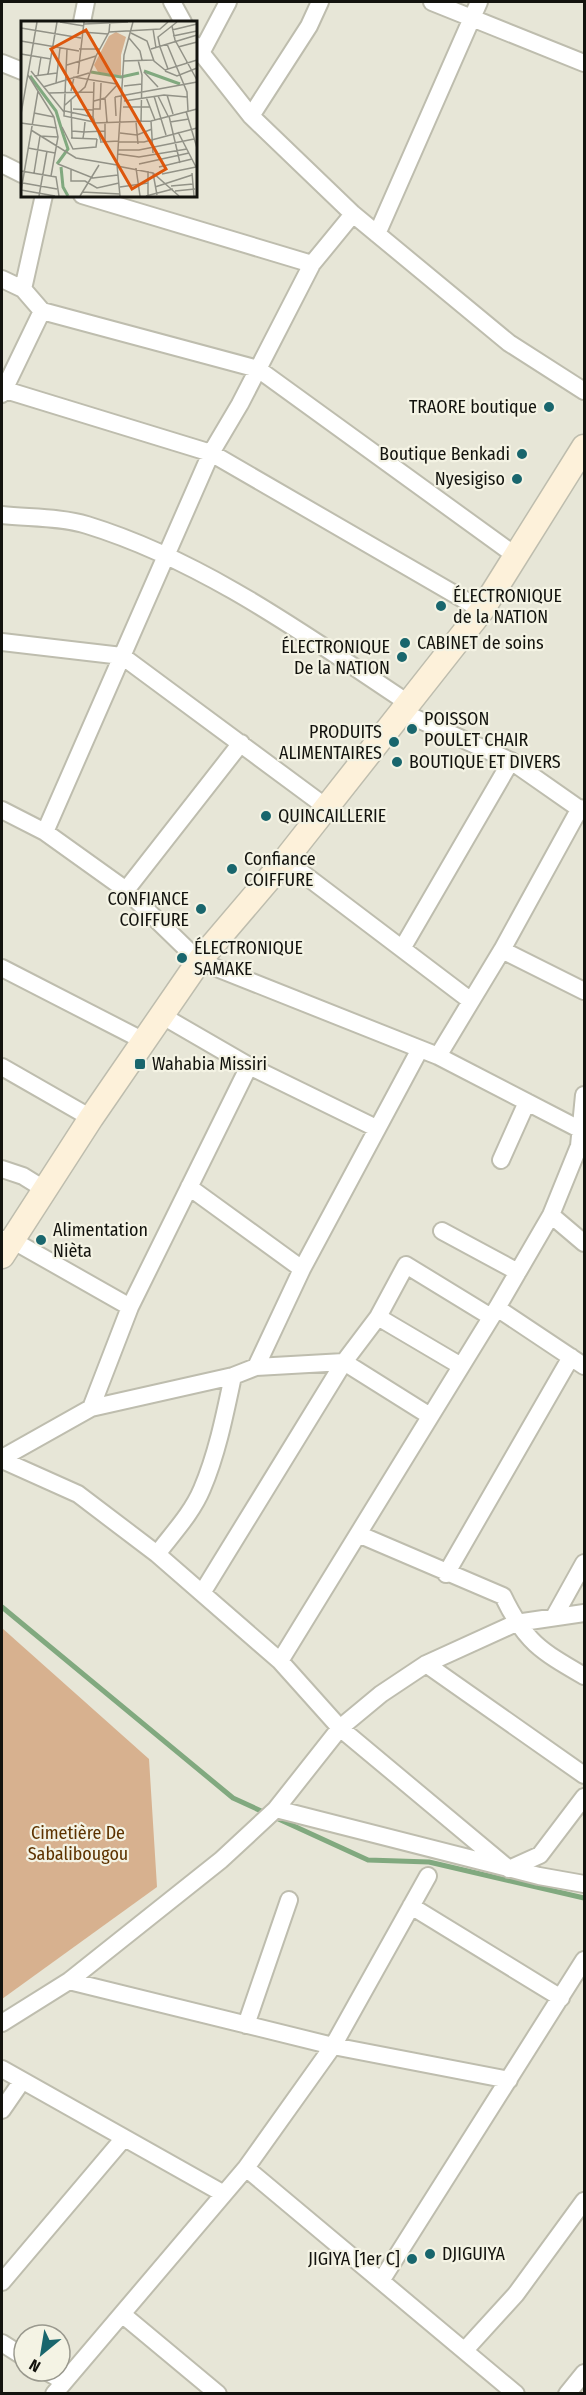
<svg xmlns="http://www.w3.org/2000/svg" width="586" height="2395" font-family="'Fira Sans Condensed',sans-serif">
<rect width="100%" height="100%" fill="#e7e6d7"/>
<path fill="#d7b18f" d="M2,1628L149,1759L157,1887L2,1999Z"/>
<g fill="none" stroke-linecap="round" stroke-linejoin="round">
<path stroke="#81a97f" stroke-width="5" d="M2,1607L233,1798L368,1860L429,1862L584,1898"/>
<defs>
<path id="minor" d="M172,2L183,22
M432,2L584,63
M82,22L86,2
M195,45L251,116L353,214L509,343L584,391
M200,55L228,2
M2,63L22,71
M251,116L309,26L320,2
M2,164L22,174
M82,195L312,264
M377,234L479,2
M2,279L23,289L42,311L258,369L516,556
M23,289L44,195
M2,389L211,453L482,610
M2,394L42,311
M2,515C29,518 61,517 87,525C204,561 307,636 408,703
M2,642L122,656L326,807
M402,712L511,761L584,812
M2,810L45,832L126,890L199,961L438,1056L581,1130
M45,832L211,453L240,404L312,264L353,214
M285,860L471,1001
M126,890L241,743
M403,947L511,761
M502,950L584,991
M2,968L144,1041
M161,1015L249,1066L376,1128
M438,1056L502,950L580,808
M2,1067L91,1118
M501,1160L527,1102
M2,1169L23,1176L44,1189
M189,1187L302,1269
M551,1215L584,1243
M442,1231L518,1272
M2,1239L12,1240L130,1307
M497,1308L584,1366
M378,1317L461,1366
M256,1367L302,1269L420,1049
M91,1408L130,1307L249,1066
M2,1458L91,1408L233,1376L256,1367L344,1362L430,1416
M2,1460L78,1494L157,1554L280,1661L340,1728L509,1869L540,1855L584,1797
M358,1534L503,1596C525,1642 541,1651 584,1676
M157,1554C173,1533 192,1513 202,1489C217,1454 225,1414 233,1376
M446,1574L571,1357
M202,1593L344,1362L378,1317L406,1265L491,1317
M554,1617L584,1563
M280,1661L497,1308L551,1215L579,1146L584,1095
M426,1664L584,1775
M276,1809L539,1876L584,1884
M411,1906L561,1998
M69,1981L333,2046L509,2080
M2,2023L69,1981L221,1860L276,1809L340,1728L381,1694L426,1664L516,1623L584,1613
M246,2025L289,1900
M2,2069L224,2194
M2,2110L22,2081
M246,2168L516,2394
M381,2281L584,1960
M2,2282L124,2138
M122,2314L218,2394
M2,2343L24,2357
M465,2350L516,2294L584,2201
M46,2371L64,2382
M54,2394L246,2168L333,2046L428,1876
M567,2394L584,2373"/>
<path id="secondary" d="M2,1256L91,1118L199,961L285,860L482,610L584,447"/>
</defs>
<use href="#minor" stroke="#bebdae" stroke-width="20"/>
<use href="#secondary" stroke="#bebdae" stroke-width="27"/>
<use href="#minor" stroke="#fff" stroke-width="16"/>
<use href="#secondary" stroke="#fdf1da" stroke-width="24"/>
</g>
<g fill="#19666d" stroke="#f4f3e4" stroke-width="2">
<circle cx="549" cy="407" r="6"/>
<circle cx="522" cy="454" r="6"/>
<circle cx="517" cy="479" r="6"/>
<circle cx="441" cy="606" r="6"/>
<circle cx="405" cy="643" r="6"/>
<circle cx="402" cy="657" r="6"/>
<circle cx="412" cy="729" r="6"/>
<circle cx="394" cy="742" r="6"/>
<circle cx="397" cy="762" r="6"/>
<circle cx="266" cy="816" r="6"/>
<circle cx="232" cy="869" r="6"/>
<circle cx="201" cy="909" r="6"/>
<circle cx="182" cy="958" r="6"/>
<rect x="134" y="1058" width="12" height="12" rx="3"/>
<circle cx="41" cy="1240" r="6"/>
<circle cx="430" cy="2254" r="6"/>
<circle cx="412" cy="2259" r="6"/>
</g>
<g text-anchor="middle" stroke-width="4.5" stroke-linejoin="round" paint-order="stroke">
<g font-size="18" fill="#13130e" stroke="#f4f3e4" text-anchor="start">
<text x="537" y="413" text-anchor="end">TRAORE boutique</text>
<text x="510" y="460" text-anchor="end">Boutique Benkadi</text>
<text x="505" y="485" text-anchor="end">Nyesigiso</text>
<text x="453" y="602">ÉLECTRONIQUE<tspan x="453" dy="21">de la NATION</tspan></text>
<text x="417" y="649">CABINET de soins</text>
<text x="390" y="653" text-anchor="end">ÉLECTRONIQUE<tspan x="390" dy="21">De la NATION</tspan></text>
<text x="424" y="725">POISSON<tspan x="424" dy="21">POULET CHAIR</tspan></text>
<text x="382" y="738" text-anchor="end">PRODUITS<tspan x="382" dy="21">ALIMENTAIRES</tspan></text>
<text x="409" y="768">BOUTIQUE ET DIVERS</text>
<text x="278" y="822">QUINCAILLERIE</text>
<text x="244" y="865">Confiance<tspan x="244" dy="21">COIFFURE</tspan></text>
<text x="189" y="905" text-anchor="end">CONFIANCE<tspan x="189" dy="21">COIFFURE</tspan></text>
<text x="194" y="954">ÉLECTRONIQUE<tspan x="194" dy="21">SAMAKE</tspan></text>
<text x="152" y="1070">Wahabia Missiri</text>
<text x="53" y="1236">Alimentation<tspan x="53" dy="21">Nièta</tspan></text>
<text x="442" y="2260">DJIGUIYA</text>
<text x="400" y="2265" text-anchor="end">JIGIYA [1er C]</text>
</g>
<g font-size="18" fill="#5d3300" stroke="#f4f3e4">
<text x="78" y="1839">Cimetière De<tspan x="78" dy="21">Sabalibougou</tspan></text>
</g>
</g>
<g transform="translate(21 21)">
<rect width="176" height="176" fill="#e7e6d7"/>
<path d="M95,11L105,16L100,34V55L77,51L73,44L88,15Z" fill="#d7b18f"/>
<path fill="none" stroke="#81a97f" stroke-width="3" d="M123,50L159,63M70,51L100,56L118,52M9,55L35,90L42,113L47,128L36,143M40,146L42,166L47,175"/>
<path fill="none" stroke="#929287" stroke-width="1.5" d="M39,1L63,5M63,3L107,1M151,5L154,19L176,59M0,7L60,17M132,8L135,27M151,9L176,3M61,11L87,13M88,11L139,8L147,1M110,12L126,20L133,40L144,49L176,39M152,15L176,10M108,17L119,30L121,39M0,20L58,30M146,23L166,71L167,90M139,26L137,16L156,1M139,26L147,48M157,26L176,21M46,28L43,95L73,101M58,28H79M130,28L176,14M0,33L30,38M117,39L121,54L120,101M102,40L132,39M46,44L75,35M10,50L43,91M144,50L156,55L176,47M123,51L137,66M27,53L36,1M57,53L63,1M7,54L33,96L37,116L30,155M17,54L20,36M13,55L36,52M73,61L72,96L80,120M35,62L39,27M103,65L121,63M22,66L68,52M50,70L53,56L96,63M27,72L73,71M146,74L152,93M133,75L145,114M137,75L147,95M94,76L176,61M94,76L95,95M125,76L134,99M84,77L86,101M50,79L51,117M73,80L84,77L97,63M103,80L143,74L166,76M44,84L64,66L75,35L88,11L89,1M102,86H129M52,88L72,89M72,88H79L80,62M44,90L72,96M165,90L176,127M13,92L33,96M0,93L16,1M148,95L159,142M130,100L132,132M64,101L63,111L84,110M115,101L117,123M149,101L168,98M0,102L36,107M73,102L130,100L176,88M84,102V121M41,106L52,128L75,126L76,118M10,109L55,137L96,144M51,110L63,111L62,117M157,111L175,146M99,112L116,114L131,108M50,117L76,118M79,121L98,120M98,121H123L176,107M7,127L34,132M97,129H118L173,118M97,133L118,136L166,128M37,143L72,157L97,154M118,143L168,132M96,145L132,152L158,175M138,146L171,138M115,147L119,175M50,149V160H64L76,167L98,162M0,150L35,156L38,175M127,150V175M13,152L19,115L37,116M132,152L136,174M171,152L173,175M141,153L175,146M2,162L36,168M150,165L172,163M99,166L127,162M134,166L171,154M0,169L34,175M0,170L17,70M154,170L174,168M61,171L99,173M18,175L26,130M59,175L78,144M99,175L96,144L103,34L112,1M125,175L152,168"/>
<path fill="#dd560c" fill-opacity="0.15" stroke="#dd560c" stroke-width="3" d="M65,9L145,148L111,168L30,28Z"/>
<rect width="176" height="176" fill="none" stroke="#13130e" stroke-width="3"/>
</g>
<rect width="586" height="2395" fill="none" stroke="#13130e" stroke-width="6"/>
<g transform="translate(42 2353) rotate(210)"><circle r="28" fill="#f4f3e4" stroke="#9a998e" stroke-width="1.5"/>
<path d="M0-4.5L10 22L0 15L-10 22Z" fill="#19666d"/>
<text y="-9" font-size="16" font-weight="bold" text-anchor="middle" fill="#13130e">N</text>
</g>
</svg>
